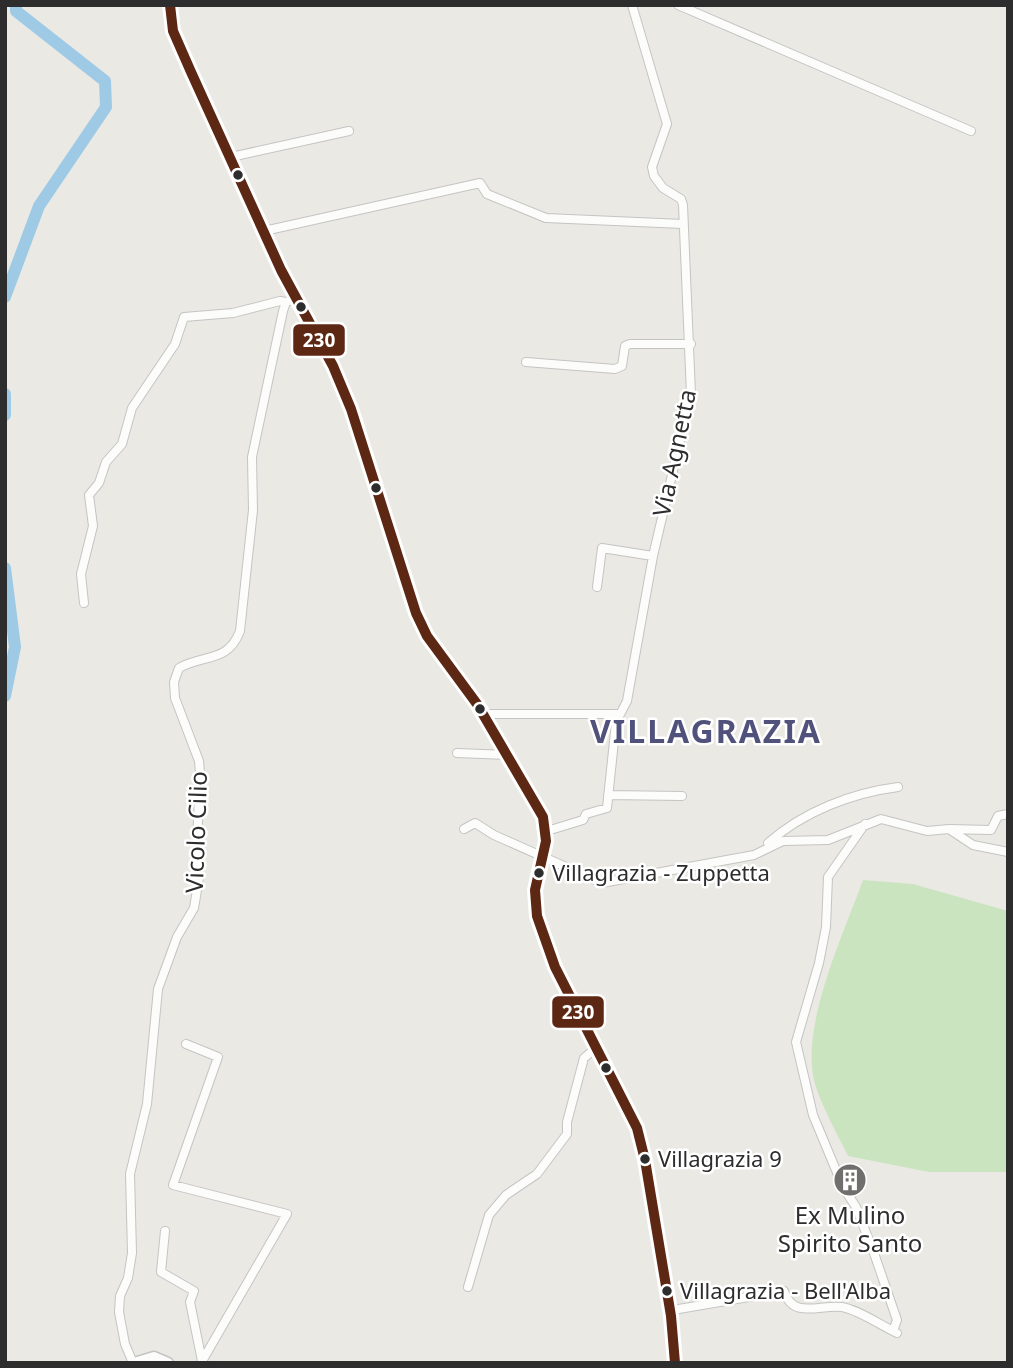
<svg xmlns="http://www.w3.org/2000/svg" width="1013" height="1368" font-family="'Noto Sans',sans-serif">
<rect width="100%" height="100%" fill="#ebe9e4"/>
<path fill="#cae4c0" d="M863,880L913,884L1008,911V1172H929L848,1156C837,1133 824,1111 816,1087C797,1032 844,933 863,880Z"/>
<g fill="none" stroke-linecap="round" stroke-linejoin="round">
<path stroke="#9ecae6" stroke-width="12" d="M5,297L39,206L106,107L105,81L16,11V5
M5,394V415
M5,568L15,647L5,696"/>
<defs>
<path id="minor" d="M170,5L173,31L191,72L281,270L333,366L351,409L416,613L427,636L477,704L543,817C555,849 527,881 537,916C556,987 601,1046 631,1112C649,1153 650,1198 657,1242C665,1285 674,1318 675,1363
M678,5L971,131
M231,157L349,131
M264,231L480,183L487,194L546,218L683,224
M526,362L615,369L622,366L625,346L630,344H691
M597,587L602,548L653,556
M84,603L81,574L93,526L89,495L99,483L106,462L122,444L132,408L175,344L184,317L233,313L280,301L286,302
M484,714H618
M457,753L508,755
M608,795L682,796
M865,824L828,877L826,927L819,963L796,1042L813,1115L843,1187L856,1207L875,1256L897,1320L893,1331
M464,829L475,823L494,835L602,883L754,855L783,841L828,840L881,819L927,831L949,829L973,845L1008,852
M949,829L991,830L998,816L1008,814
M547,831L583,820L586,814L607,808L616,722L627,701L653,556L691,394L683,205L681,199L663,188L654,176L652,167L667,124L632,5
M768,843C803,812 851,793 898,787
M186,1044L218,1057L173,1185L287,1214L201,1363
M165,1231L161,1272L194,1291L190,1302L202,1361
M468,1287L489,1215L506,1195L537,1174L567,1134V1122L584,1058L596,1048
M673,1310L784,1291C793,1320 820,1304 842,1307C859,1310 880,1325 897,1333
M133,1363L125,1344L119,1312L120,1296L128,1278L132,1253L130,1174L147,1104L158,989L177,937L194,908L199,878L197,843L200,773L199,761L175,698L174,682L179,668C204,654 228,663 240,631L253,510L252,457L283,311L286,302L295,299"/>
<path id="secondary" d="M134,1363L154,1357L168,1363"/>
</defs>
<use href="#minor" stroke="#c5c4c4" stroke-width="10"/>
<use href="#secondary" stroke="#c5c4c4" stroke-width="13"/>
<use href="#minor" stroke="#fcfcfb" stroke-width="8"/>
<use href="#secondary" stroke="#fcfcfb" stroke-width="10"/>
<defs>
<path id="bus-1" d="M170,5L173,31L191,72L281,270L333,366L351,409L416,613L427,636L477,704L543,817L546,841L535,890L537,916L555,967L637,1128L645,1160L671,1316L675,1363"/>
</defs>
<use href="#bus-1" stroke="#fff" stroke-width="16"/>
<use href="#bus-1" stroke="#5c2814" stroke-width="10"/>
</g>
<defs>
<symbol id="building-disc" viewBox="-11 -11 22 22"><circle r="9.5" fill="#706f6d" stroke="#fff"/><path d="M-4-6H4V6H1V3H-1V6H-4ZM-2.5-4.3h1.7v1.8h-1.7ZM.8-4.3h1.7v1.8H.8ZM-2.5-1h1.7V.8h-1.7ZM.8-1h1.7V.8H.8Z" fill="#fff"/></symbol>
</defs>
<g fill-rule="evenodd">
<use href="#building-disc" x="831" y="1161" width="38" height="38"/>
</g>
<g fill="#2d2d2d" stroke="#fff" stroke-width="2.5">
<circle cx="238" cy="175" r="6"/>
<circle cx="301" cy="307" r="6"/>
<circle cx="376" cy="488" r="6"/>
<circle cx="480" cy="709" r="6"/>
<circle cx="539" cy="873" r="6"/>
<circle cx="606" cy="1068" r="6"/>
<circle cx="645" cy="1159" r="6"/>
<circle cx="667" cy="1291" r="6"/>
</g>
<g text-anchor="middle" stroke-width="5" stroke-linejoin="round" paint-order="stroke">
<g font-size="22" fill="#2d2d2d" stroke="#fff" text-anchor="start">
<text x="552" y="881">Villagrazia - Zuppetta</text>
<text x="658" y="1167">Villagrazia 9</text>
<text x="680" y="1299">Villagrazia - Bell'Alba</text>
</g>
<g font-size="24" fill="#2d2d2d" stroke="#fff">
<text transform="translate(675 453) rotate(-78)" y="8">Via Agnetta</text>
<text transform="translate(197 832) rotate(-88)" y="8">Vicolo Cilio</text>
</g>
<g font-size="24" fill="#2d2d2d" stroke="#fff">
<text x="850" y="1224">Ex Mulino<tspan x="850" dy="28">Spirito Santo</tspan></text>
</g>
<g font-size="32" font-weight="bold" letter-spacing="2" fill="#50527c" stroke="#fff">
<text x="706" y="743">VILLAGRAZIA</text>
</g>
</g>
<g stroke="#fff" stroke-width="2.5">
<rect x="292" y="323" width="54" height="34" rx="7" fill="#5c2814"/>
<rect x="551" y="995" width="54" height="34" rx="7" fill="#5c2814"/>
</g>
<g font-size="19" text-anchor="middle" font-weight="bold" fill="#fff">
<text x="319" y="347">230</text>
<text x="578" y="1019">230</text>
</g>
<rect width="1013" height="1368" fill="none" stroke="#2d2d2d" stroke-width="14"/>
</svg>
